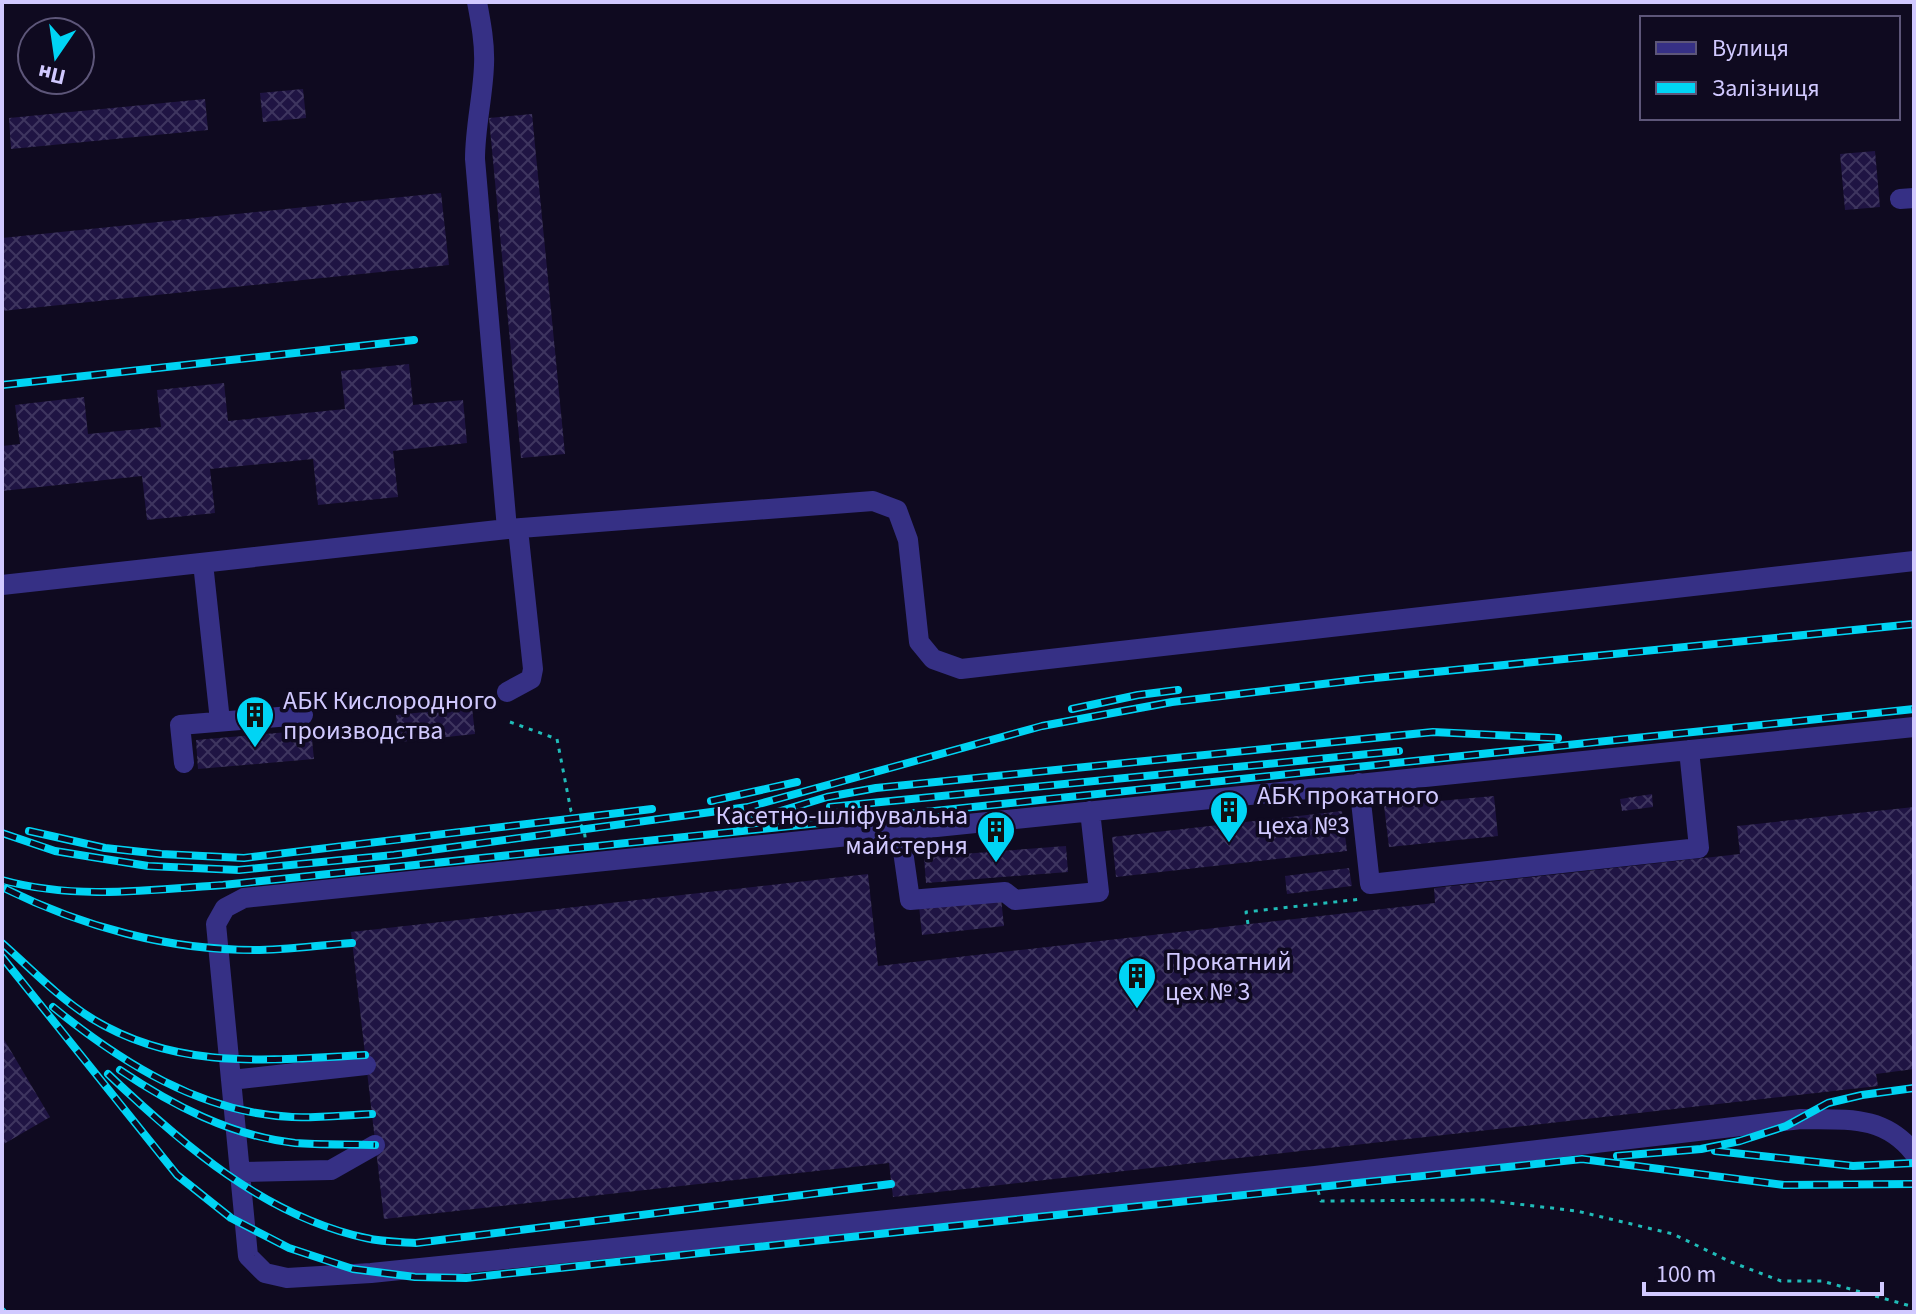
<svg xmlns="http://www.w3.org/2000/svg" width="1916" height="1314" font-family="'Source Sans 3',sans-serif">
<defs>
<pattern id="building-cross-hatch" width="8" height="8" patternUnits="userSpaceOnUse" patternTransform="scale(2)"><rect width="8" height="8" fill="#1f1443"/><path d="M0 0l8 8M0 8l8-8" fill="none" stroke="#3e355f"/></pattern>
</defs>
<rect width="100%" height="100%" fill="#0f0a20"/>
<path fill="url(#building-cross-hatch)" d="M303,89L306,118L263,122L260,93Z
M205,99L208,130L11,149L9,118Z
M532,114L565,454L521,458L489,118Z
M1875,151L1880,207L1845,210L1840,154Z
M441,193L449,265L2,311V238Z
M409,364L413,405L463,400L467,443L393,451L398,497L318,505L313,459L210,469L215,513L147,520L142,476L2,491V446L20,444L15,405L84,397L88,434L161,427L157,390L224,383L228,421L345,409L341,371Z
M472,707L475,734L399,742L396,715Z
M311,730L314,759L198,769L196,740Z
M1652,794L1653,807L1622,811L1620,799Z
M1494,796L1498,836L1389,847L1384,806Z
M1914,807V1069L1876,1074L1878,1086L893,1197L889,1163L384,1219L351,932L868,874L878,966L1435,903L1434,888L1740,854L1737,826Z
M1342,811L1347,851L1116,877L1112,837Z
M1066,846L1068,872L926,883L924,857Z
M1349,868L1352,886L1287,894L1285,876Z
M1001,898L1004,926L922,935L919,906Z
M2,1036L50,1117L2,1145Z"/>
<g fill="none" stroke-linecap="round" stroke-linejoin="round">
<path stroke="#20bcb8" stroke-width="3" stroke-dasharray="4 6" stroke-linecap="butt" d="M510,722L557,739L571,811L584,829L586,844
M1248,924L1246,912L1361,899
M1318,1191L1321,1201L1483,1200L1577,1211L1673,1234L1731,1262L1781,1281H1822L1914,1307"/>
<path stroke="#363085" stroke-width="20" d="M477,2C481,23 485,44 484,65C483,96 475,127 475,159L507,529
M1900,199L1914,198
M203,563L220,721
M2,585L507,529L873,501L897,510L908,540L919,642L933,659L961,669L1914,561
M507,692L531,679L533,669L518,529
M1914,727L244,898L225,908L216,924L248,1256L265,1273L287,1278L371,1273L1315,1176L1801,1119C1845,1120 1883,1114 1914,1153
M184,763L180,725L303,715
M1359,783L1370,884L1699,848L1689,750
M900,830L910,900L1005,892L1015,900L1099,892L1090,811
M231,1080L366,1065
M240,1172L331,1170L375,1145"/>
<defs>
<path id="rail" d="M2,385L414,340
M1072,709L1138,695L1178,690
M711,801L797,782
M830,807L1399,751
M738,824L827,797L876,788L1433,732L1558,738
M29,831L105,848L161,854L244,858L652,809
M2,833L55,851L148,866L239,870L394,855L748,807L1042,726L1172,702L1365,679L1914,624
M2,880C74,900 150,890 223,885L1914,709
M6,889C83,927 169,950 254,950C287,950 320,945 352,943
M2,943C30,968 59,998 91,1018C177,1071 269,1060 365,1055
M2,957L177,1175L231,1218L289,1248L353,1269L415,1277L466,1278L1582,1159L1784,1185L1914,1184
M53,1007C122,1063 201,1113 292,1117C318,1118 346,1115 372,1114
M120,1070C172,1105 231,1136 295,1143C321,1145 349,1144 375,1145
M108,1074C182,1144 264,1216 366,1238C382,1242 400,1242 416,1243L891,1184
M1715,1151L1853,1166L1914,1163
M1617,1156L1701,1149L1740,1141L1786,1126L1828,1103L1862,1095L1914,1088
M2,1311L3,1312"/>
</defs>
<use href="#rail" stroke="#00d4f4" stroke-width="8"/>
<use href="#rail" stroke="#0f0a20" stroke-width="5" stroke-dasharray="15" stroke-linecap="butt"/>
</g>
<defs>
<symbol id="building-pin" viewBox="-11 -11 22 30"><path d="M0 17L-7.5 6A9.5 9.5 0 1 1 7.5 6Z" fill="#00d4f4" stroke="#0f0a20"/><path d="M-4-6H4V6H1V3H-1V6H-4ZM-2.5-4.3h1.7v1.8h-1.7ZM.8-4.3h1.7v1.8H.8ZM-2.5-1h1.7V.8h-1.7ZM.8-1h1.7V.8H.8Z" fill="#111"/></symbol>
</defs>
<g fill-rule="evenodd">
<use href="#building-pin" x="233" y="693" width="44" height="60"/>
<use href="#building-pin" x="1207" y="788" width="44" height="60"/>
<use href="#building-pin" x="974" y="808" width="44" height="60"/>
<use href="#building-pin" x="1115" y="954" width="44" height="60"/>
</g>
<g text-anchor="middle" stroke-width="7" stroke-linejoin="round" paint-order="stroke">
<g font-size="26" fill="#d1c9ff" stroke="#0f0a20" text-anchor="start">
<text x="283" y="709">АБК Кислородного<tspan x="283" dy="30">производства</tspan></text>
<text x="1257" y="804">АБК прокатного<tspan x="1257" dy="30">цеха №3</tspan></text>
<text x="968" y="824" text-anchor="end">Касетно-шліфувальна<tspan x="968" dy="30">майстерня</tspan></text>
<text x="1165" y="970">Прокатний<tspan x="1165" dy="30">цех № 3</tspan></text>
</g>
</g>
<rect width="1916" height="1314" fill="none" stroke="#d1c9ff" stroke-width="8"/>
<rect x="1640" y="16" width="260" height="104" fill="#0f0a20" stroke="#5d5679" stroke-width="2"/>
<rect x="1656" y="42" width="40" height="12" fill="#363085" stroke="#5d5679" stroke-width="2"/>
<text x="1712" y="56" font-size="24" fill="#d1c9ff">Вулиця</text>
<rect x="1656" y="82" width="40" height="12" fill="#00d4f4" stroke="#5d5679" stroke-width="2"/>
<text x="1712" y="96" font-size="24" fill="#d1c9ff">Залізниця</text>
<g transform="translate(56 56) rotate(193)"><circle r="38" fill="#0f0a20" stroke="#5d5679" stroke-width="2"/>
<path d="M0-6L14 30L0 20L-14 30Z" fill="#00d4f4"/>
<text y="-12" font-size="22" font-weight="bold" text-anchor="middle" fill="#d1c9ff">Пн</text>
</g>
<path d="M1644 1282v12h238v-12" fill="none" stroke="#d1c9ff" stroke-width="4"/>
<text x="1656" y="1282" font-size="24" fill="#d1c9ff" stroke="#0f0a20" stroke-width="6" paint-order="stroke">100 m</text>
</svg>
